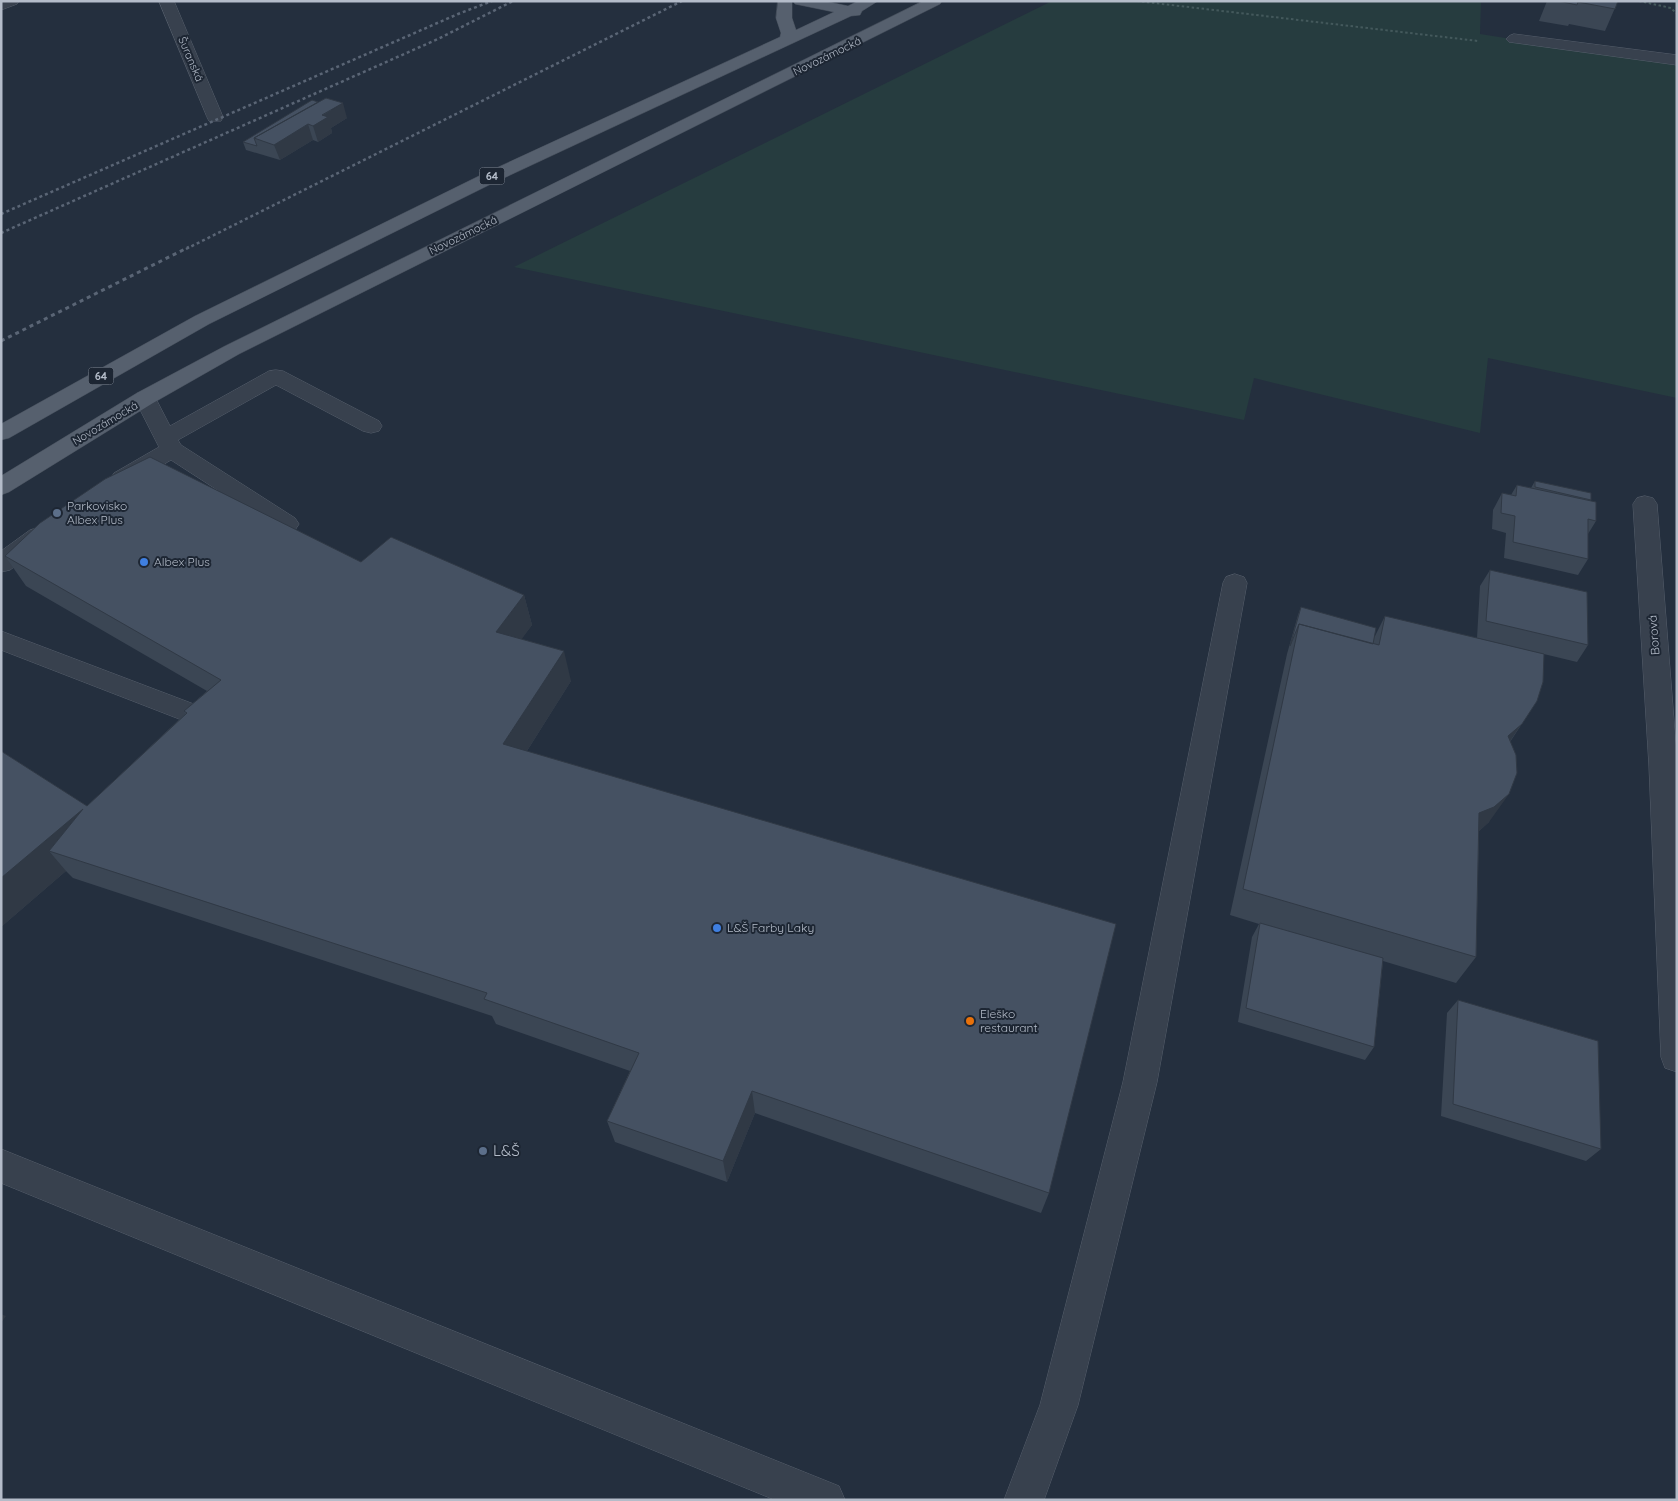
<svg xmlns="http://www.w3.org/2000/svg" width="1678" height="1501" font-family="Quicksand,sans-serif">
<rect width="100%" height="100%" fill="#242f3e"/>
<path fill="#263c3f" d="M1052,1H1481L1480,34L1677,65V398L1488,358L1480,433L1254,378L1244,420L514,267Z"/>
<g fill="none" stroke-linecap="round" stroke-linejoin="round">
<defs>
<path id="lane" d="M1,1H19L17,4L1,10Z
M159,1H174L223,117L221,121H209L207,117Z
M276,370L283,371L379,421L382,426L379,431L371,433L363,431L276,385L178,440L181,445L295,518L299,524L295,530L287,532L279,530L171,460C155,469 133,488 114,483L111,478L114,473L159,447L134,398L137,393L145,391L153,393L170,426L269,371Z
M38,528L46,530L50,536L46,542L10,570L1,572V551L30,530Z
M1235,574L1244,577L1247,583L1157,1082L1078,1405L1044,1500H1004L1040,1405L1123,1082L1223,583L1226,577Z
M1,631L228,717L232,724L228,731L218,734L1,650Z
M1,1149L839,1486L845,1500H775L1,1183Z"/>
<path id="street" d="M1514,34L1677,55V65L1509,42L1506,39L1509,36Z
M1645,496L1653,498L1657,504L1677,759V1072L1665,1068L1661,1057L1649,766L1633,504L1637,498Z"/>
<path id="primary" d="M778,1H792V18L796,30L834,12L795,4L793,1H824L848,6L858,1H878L862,11L860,15L851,16L491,184L209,324L9,438L1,440V424L195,316L479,176L780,37L781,33L776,18Z
M923,1H942L940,4L239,354L153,403L9,492L1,495V476L137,393L225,346Z"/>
</defs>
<use href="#lane" stroke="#565f6c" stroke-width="1"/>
<use href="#street" stroke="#565f6c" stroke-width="1"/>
<use href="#primary" stroke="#414a57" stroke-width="1"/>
<path stroke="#44595c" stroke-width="2" stroke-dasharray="2.5 2.5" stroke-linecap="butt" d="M1137,1L1478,41
M1639,1L1671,8L1677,14"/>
<use href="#lane" fill="#38414e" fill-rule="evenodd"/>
<use href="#street" fill="#38414e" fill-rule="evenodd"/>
<use href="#primary" fill="#56606e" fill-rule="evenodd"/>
<path stroke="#5a6575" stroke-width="2.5" stroke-dasharray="3 3" stroke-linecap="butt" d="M1,214L458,14L492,1
M1,233L438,39L513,1
M186,249L682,1"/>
<path stroke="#5a6575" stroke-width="3" stroke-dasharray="4 4" stroke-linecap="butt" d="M1,341L189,247"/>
</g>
<path fill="#3b4654" d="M1547,1H1618L1605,31L1569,24L1568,26L1539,21Z
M318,102L347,118L331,128L332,133L318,142L313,140L280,160L246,150L243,142Z
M1535,481L1591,500L1590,501L1596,521L1588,534V559L1578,575L1504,558L1506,533L1492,529L1493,510L1502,493L1511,495L1517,485L1531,488Z
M5,556L361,562L524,595L532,625L521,639L571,681L527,751L1049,1193L1041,1213L755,1113L727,1182L615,1142L607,1121L630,1071L496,1024L492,1016L73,878L66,871L1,927V751L87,806L185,714L184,711L207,691L26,586Z
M1490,570L1588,645L1577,662L1477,638L1480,586Z
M1301,607L1374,638L1385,616L1537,701L1510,742L1489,822L1479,831L1476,957L1456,983L1383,961L1374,1047L1365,1060L1238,1022L1252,937L1259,924L1230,915L1287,654L1298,615Z
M1458,1000L1601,1149L1586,1161L1441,1116L1447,1013Z"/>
<path fill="#303945" d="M343,103L347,118L331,128L332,133L318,142L313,126L308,124L313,140L280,160L274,145Z
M524,595L532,625L505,662L496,632Z
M564,651L571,681L513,773L503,744Z
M1537,701L1502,753L1508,736Z
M1509,794L1489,822L1475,835L1479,813Z
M83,809L49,851L66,871L1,927V878Z
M752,1091L755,1113L727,1182L723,1161Z
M1,1314L6,1316L1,1323Z"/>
<path fill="#455162" stroke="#303945" d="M1558,1H1618L1615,9L1578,2L1577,5Z
M326,98L343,103L322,115L328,117L313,126L308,124L274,145L254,138Z
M312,100L318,102L254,138L257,146L243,142Z
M150,457L361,562L391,537L524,595L496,632L564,651L503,744L1116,924L1049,1193L752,1091L723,1161L607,1121L639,1053L484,999L487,993L49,851L83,809L1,878V751L87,806L187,713L184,711L221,680L5,556L40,523L105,479Z
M1535,481L1591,493V500L1535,487Z
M1517,485L1596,502V521L1588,519V559L1513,542L1515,516L1501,513L1502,493L1516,496Z
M1490,570L1587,592L1588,645L1486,621Z
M1301,607L1376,628L1373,644L1299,624L1290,646Z
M1385,616L1544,654L1543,682L1537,701L1522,724L1508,736L1516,755L1517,773L1509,794L1494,807L1479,813L1476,957L1243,889L1299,624L1379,645Z
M1260,923L1383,958L1374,1047L1246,1008Z
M1458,1000L1598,1041L1601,1149L1453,1104Z"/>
<g fill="#5c6f8a" stroke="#1d2633" stroke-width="2">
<circle cx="57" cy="513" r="5"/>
<circle cx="483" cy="1151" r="5"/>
</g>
<g fill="#3f7fe0" stroke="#1d2633" stroke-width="2">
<circle cx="144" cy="562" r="5"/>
<circle cx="717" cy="928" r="5"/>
</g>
<circle fill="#e8710a" stroke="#1d2633" stroke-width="2" cx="970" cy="1021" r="5"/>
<g text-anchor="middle" stroke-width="4" stroke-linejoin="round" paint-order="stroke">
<g font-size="11" fill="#b4bcc9" stroke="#1d2633">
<text transform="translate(827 56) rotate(-26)" y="4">Novozámocká</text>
<text transform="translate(191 59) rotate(67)" y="4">Šuranská</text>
<text transform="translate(463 235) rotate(-26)" y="4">Novozámocká</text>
<text transform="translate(105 423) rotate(-31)" y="4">Novozámocká</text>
</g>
<g fill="#1d2633" stroke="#878f9c" stroke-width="1">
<rect x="479.5" y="167.5" width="25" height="17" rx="4"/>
<rect x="88.5" y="367.5" width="25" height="17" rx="4"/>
</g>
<g font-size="11" font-weight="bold" fill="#b4bcc9">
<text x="492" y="180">64</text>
<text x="101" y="380">64</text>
</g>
<g font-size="12" fill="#b4bcc9" stroke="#1d2633" text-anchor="start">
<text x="67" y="510">Parkovisko<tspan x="67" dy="14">Albex Plus</tspan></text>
<text x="154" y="566">Albex Plus</text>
<text x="727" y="932">L&amp;Š Farby Laky</text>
<text x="980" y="1018">Eleško<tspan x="980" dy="14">restaurant</tspan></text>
</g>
<g font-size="12" fill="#b4bcc9" stroke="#1d2633">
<text transform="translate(1654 635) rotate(-94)" y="4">Borová</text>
</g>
<g font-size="15" fill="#b4bcc9" stroke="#1d2633" text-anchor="start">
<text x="493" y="1156">L&amp;Š</text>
</g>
</g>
<rect width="1678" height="1501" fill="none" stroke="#b4bcc9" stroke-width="5"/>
</svg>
